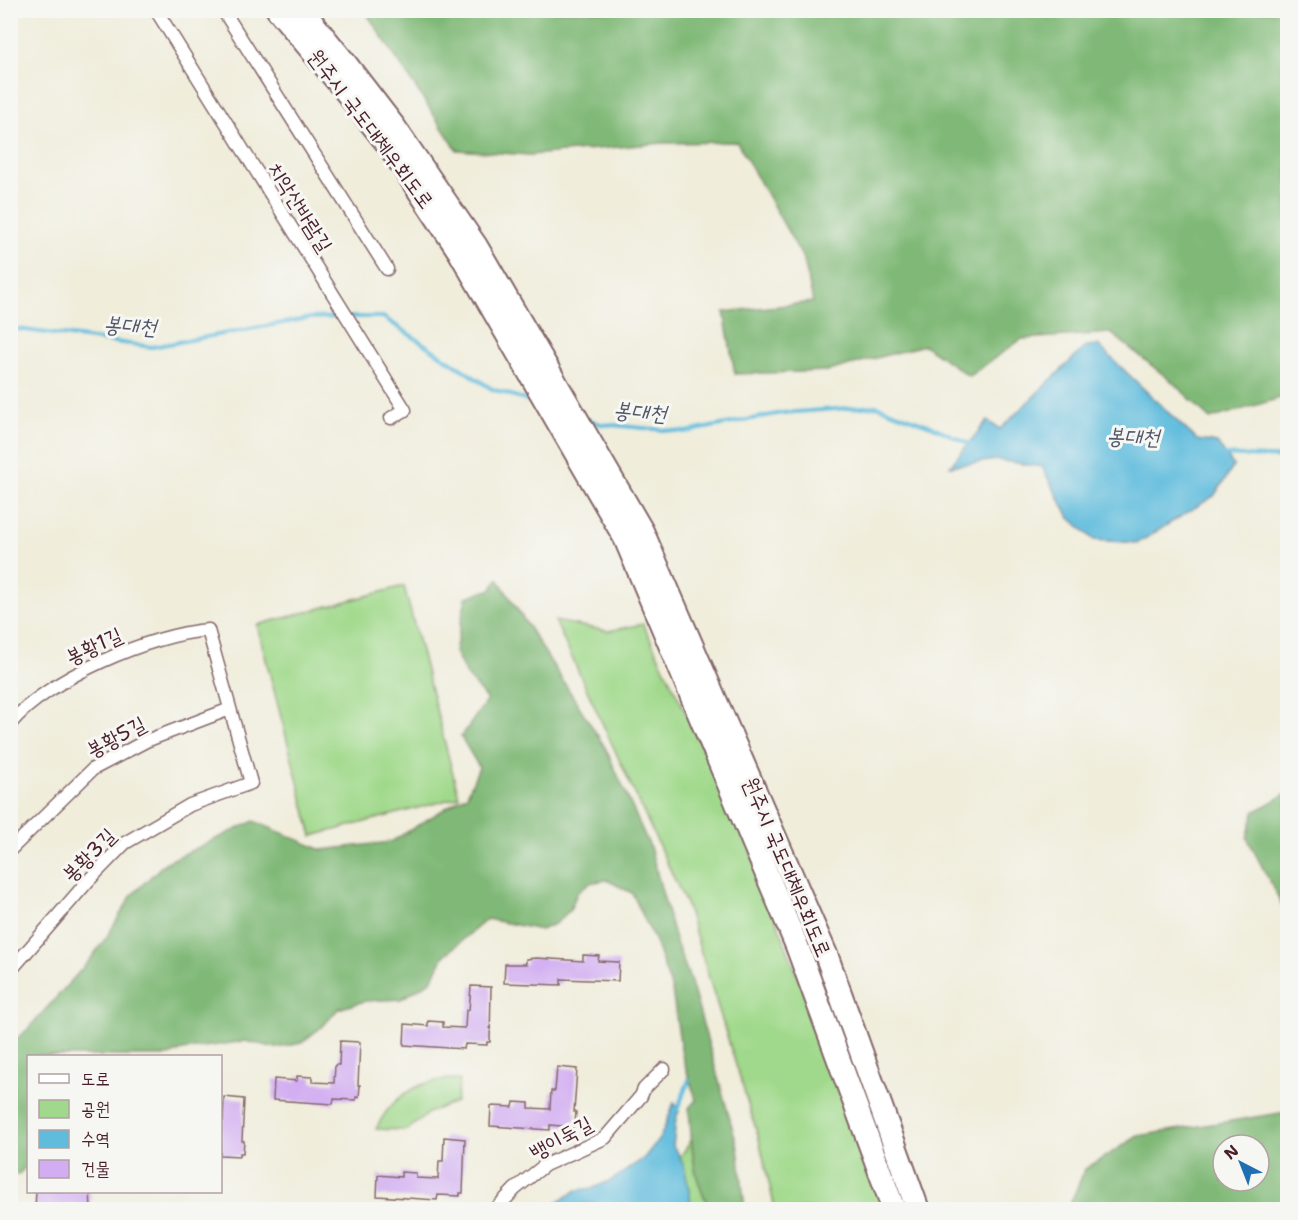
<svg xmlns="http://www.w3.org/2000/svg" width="1298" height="1220" font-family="'Shantell Sans','Poor Story',sans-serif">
<rect width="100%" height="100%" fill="#f6f6f2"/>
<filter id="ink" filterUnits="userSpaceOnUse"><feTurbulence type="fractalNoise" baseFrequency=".0167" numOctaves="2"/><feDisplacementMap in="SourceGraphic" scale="12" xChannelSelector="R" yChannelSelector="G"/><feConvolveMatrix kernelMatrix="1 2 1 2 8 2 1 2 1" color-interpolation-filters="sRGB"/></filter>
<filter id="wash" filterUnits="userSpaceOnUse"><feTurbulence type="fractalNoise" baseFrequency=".008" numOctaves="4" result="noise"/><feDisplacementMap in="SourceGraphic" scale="24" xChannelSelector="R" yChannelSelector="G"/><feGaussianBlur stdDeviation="1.35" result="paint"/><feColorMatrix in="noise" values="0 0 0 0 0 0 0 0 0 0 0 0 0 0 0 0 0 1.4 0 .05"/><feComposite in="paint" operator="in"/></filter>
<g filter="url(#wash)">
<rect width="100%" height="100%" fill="#f0eddb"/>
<path fill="#a0d98b" stroke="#757c5b" stroke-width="1.5" d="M404,586L459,797L312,836L257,625Z
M555,621L608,631L643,624L743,832L886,1209H775L759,1139L686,904Z
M446,1079L460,1080L456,1102L430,1112L407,1130L376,1129C390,1099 413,1083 446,1079Z
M692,1139C692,1162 698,1192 712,1209L602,1210L679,1159Z"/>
<path fill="#80b977" stroke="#656c51" stroke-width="1.5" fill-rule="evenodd" d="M365,11H1287V396L1210,419L1176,385L1111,333L1022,339L969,376L924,345L828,371L735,374L724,312L813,302L804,260L737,142L663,143L530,155L457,150Z
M498,579L605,747L650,847L675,940L690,979L738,1148L745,1209H712C691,1183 692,1140 689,1108L696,1100L682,1055L672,990L654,939L632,893L607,880L589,883L577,893L570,910L556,923L541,930L487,919L444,956L431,981L401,999L365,1001L338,1009L324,1025L301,1043L277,1048L245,1041L182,1050L169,1056H28V1164L19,1174L11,1176V1043L27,1030L89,961L108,935L132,895L165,863L254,821L322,850L391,842L467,795L479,767L461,737L487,700L466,674L455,652L466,597L492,589Z
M1287,793V914L1247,838L1254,812Z
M1287,1112V1209H1068L1085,1169L1138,1136ZM1223,1145H1259V1181H1223Z"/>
<path fill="#5fbcdd" stroke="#546e84" stroke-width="1.5" d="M1098,345L1197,440L1217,443L1234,466L1214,496L1138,543L1094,540L1069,517L1042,467L997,460L950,466L987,421L1000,429L1086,346Z
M674,1103L679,1111L676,1118L673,1147C684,1155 691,1195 691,1209H600L594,1203C577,1205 562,1210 546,1209L577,1190L593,1188L612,1180L644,1158L660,1138Z"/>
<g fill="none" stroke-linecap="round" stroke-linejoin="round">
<path stroke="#5fbcdd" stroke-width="4" d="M351,317H383L492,389L536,403
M10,328L152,347L310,318L344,317
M586,419L601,424L686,432L782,413L877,406L931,426L972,445
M1222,455L1288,458
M677,1110L689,1080"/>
</g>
<g id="blocks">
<path fill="#d2adf2" d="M583,955L599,956L598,961L619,962L618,981L561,979V985L504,983L505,964H526V959L536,958L583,961Z
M471,986L491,987L490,1042H487V1045L465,1044L464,1049L404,1045L405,1024L428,1026V1021L443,1022V1027L465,1028L466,1010H469Z
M340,1041L360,1042L358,1085H360L359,1097H356V1100L334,1099L333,1104L273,1100L274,1079L297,1081V1076L312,1077V1082L334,1083L335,1065H339Z
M557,1067L577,1069L574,1112H576L575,1124H573V1127L550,1125V1130L490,1126L491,1106L513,1107L514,1102L529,1103V1108L550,1109L551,1091H555Z
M224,1097L244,1099L242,1141H244L243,1153H240V1156L220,1155V1121H223Z
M444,1137L465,1139L463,1193H460V1196L438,1195L437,1200L377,1196L378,1175L401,1177V1172L416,1173V1178L438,1179L439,1161H443Z
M36,1191H90L91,1209L35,1208Z"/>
</g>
</g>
<g filter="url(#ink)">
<use href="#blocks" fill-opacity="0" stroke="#846769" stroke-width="1.5"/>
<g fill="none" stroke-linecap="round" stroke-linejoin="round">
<defs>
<path id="street" d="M156,10L405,410L391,418
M223,10L387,269
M10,724C46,679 152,634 208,630L251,783L190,805L125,843L88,881L10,971
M10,850L93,769L146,741L230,709
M495,1210L515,1189L545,1165L605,1138L641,1096L644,1089L664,1069"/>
<path id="highway" d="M278,10L343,88L390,147L459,251L625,538L797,946L894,1210
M302,10L345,63L395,128L476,246L642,531L827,957L918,1210"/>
</defs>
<use href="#street" stroke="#846769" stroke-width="15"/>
<use href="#highway" stroke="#846769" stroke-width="26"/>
<use href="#street" stroke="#fff" stroke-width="12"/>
<use href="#highway" stroke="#fff" stroke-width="22"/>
</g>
</g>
<g text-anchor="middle" stroke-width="6" stroke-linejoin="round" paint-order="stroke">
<g font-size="21" fill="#4a1f2b" stroke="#f6f6f2">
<text transform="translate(371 129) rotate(53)" y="7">원주시 국도대체우회도로</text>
<text transform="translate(300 207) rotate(58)" y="7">치악산바람길</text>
<text transform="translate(94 646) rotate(-25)" y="7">봉황1길</text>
<text transform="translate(116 737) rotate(-28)" y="7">봉황5길</text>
<text transform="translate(89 855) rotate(-45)" y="7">봉황3길</text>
<text transform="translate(787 867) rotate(67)" y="7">원주시 국도대체우회도로</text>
<text transform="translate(561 1138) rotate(-29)" y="7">뱅이둑길</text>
</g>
<g font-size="22" font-style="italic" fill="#515669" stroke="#f6f6f2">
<text transform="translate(130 325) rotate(4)" y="8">봉대천</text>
<text transform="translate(640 411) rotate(5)" y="8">봉대천</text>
<text transform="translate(1133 436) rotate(2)" y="8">봉대천</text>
</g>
</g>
<rect width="1298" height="1220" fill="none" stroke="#f6f6f2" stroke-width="36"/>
<rect x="27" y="1055" width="195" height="138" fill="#f6f6f2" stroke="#b1a0a2" stroke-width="1.5"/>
<rect x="39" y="1074" width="30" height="9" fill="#ffffff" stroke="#b1a0a2" stroke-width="1.5"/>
<text x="81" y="1085" font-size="18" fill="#4a1f2b">도로</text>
<rect x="39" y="1100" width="30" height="18" fill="#a0d98b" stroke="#b1a0a2" stroke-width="1.5"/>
<text x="81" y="1115" font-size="18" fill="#4a1f2b">공원</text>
<rect x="39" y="1130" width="30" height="18" fill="#5fbcdd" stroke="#b1a0a2" stroke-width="1.5"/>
<text x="81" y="1145" font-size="18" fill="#4a1f2b">수역</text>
<rect x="39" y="1160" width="30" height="18" fill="#d2adf2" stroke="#b1a0a2" stroke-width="1.5"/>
<text x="81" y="1175" font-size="18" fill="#4a1f2b">건물</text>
<g transform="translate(1241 1163) rotate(318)"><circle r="28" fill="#f6f6f2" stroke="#b1a0a2" stroke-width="1.5"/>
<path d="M0-4.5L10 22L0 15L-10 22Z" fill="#1f6fb2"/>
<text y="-9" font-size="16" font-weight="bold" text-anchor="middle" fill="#4a1f2b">N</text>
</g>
</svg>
